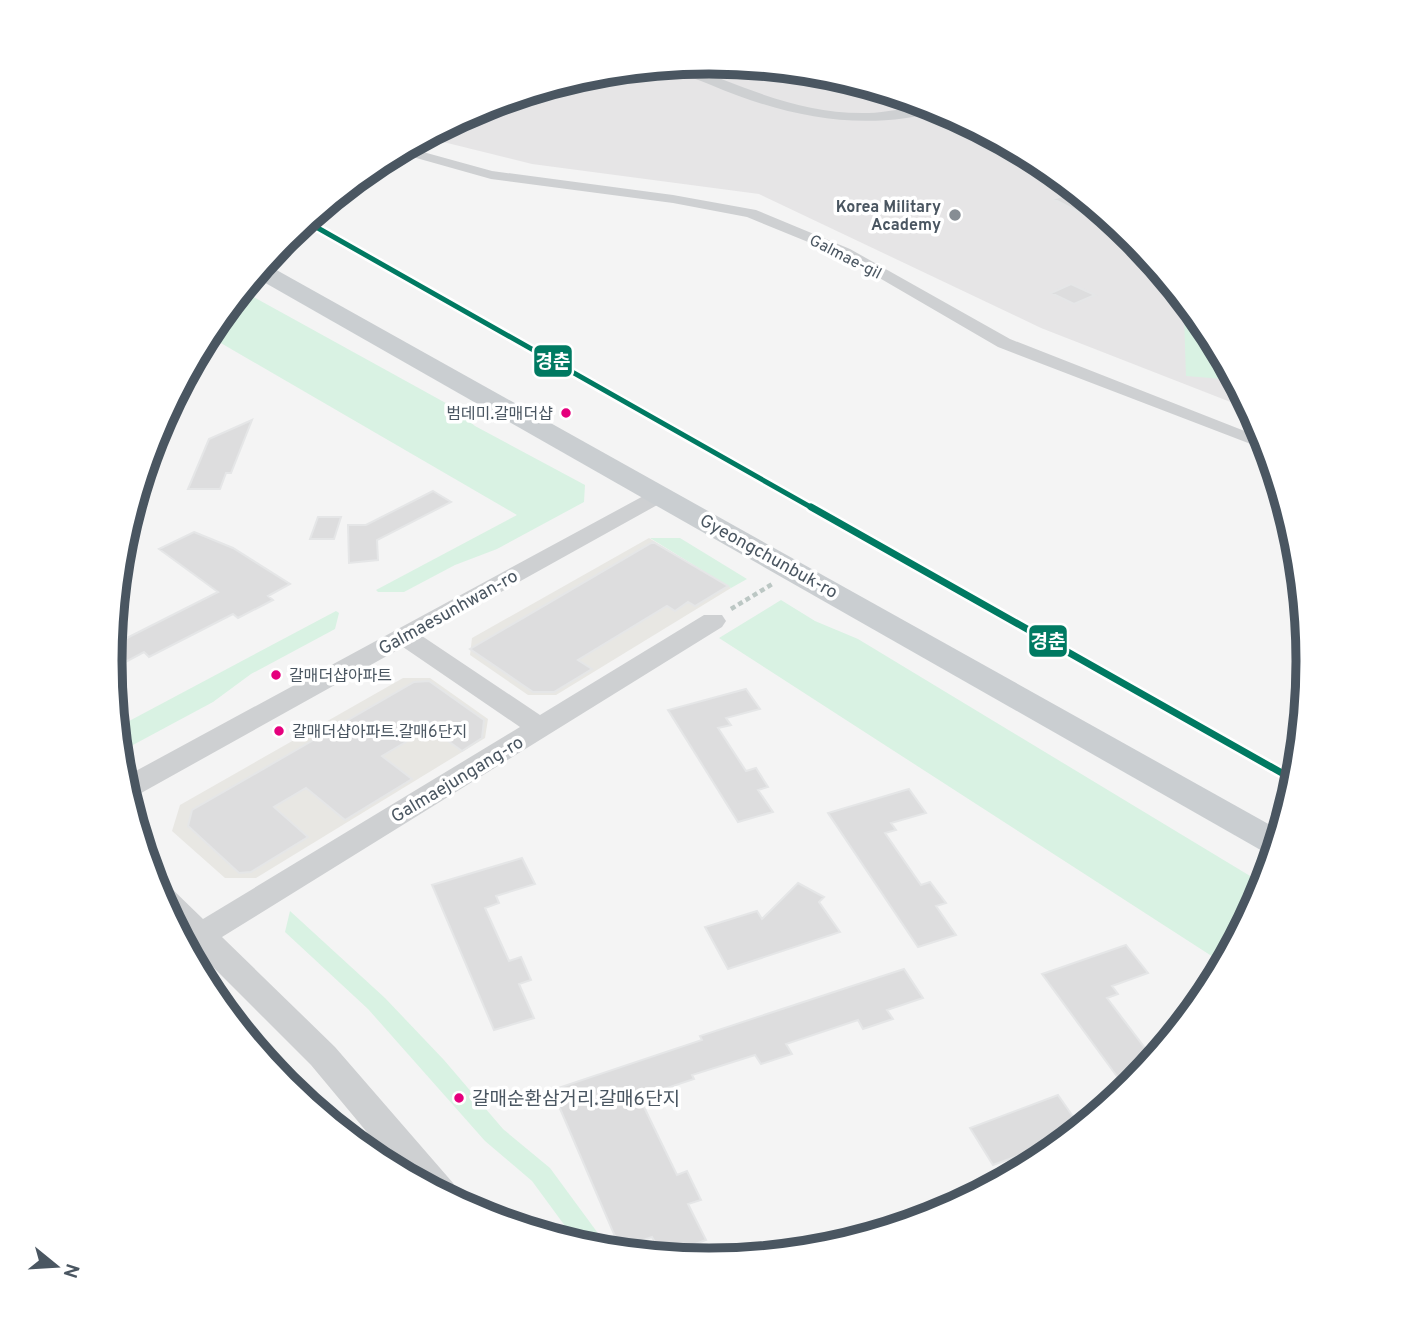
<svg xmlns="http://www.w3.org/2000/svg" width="1418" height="1322" font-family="Overpass,'Noto Sans KR',sans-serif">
<rect width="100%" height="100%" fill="#f4f4f4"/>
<path fill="#e8e7e3" d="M649,538L731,588L556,695H528L470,655L472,638Z
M403,678H430L488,719L485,738L256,878H225L172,831L180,805Z"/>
<path fill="#e6e5e6" d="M709,61L826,73L939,107L1043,163L1133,237L1208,328L1251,410L1041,328L759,194L532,164L423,137L480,107L592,73Z"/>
<path fill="#d9f2e3" d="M241,290L453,407L475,426L585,485L584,502L497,549L455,565L404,592H378L376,590L517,515L207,335Z
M1184,316L1199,317L1236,380L1186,376Z
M650,538H680L747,579L731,588Z
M781,600L815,621L858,639L1265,885L1224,964L719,638Z
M336,611L339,613L335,629L251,674L213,702L118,753L116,728Z
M290,911L385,998L444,1060L503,1129L550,1168L611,1251L579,1245L532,1181L485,1141L368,1009L285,932Z"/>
<path fill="#ddddde" stroke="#e5e6e7" stroke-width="2" d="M1077,191L1114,221L1110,228L1053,199Z
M1071,284L1095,295L1074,304L1051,293Z
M252,420L231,473H226L220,489H188L209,439Z
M433,491L451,502L377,540L378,560L349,563L348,525H366Z
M318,517H341L334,539H310Z
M194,532L233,548L290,584L268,596L273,600L238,618L233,614L149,657L144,652L118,666L109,659L111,646L218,592L159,549Z
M653,542L728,586L695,606L688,602L675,611L667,606L578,660L592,669L554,692H533L470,649Z
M429,681L484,720L482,738L462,751L430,728L382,756L412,779L345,820L306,788L274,807L308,837L251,872L239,873L188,826L192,810L414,682Z
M746,689L760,709L726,718L731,725L718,728L746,771L756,768L768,787L758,790L773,812L738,822L668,710Z
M909,789L926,813L891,823L896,830L885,833L921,885L930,882L946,903L936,906L956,935L918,947L828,813Z
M522,858L535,884L496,896L499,903L485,908L509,961L521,957L531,980L519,984L534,1018L494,1030L432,885Z
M798,883L824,897L819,902L840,932L728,969L705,927L757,911L762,919Z
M1126,945L1148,973L1112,986L1118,994L1107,998L1154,1060L1127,1090L1042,974Z
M904,969L923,998L887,1010L893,1019L863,1029L858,1020L786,1044L792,1054L761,1064L755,1055L692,1075L694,1079L652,1093L657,1103L644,1107L677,1175L687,1171L701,1200L688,1204L706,1240L663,1256L652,1237L620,1248L552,1090L702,1040L700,1036Z
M1058,1095L1081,1128L1072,1136L993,1165L970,1128Z"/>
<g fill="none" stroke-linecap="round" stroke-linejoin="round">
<path stroke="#bcc7c4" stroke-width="4.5" stroke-dasharray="5 3.5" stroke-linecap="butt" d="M731,609L774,583"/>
<path fill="#ced0d2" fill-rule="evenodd" d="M682,64C744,87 801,115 869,113C889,113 928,101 944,110C863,133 787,117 711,85C697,79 678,74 667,65Z
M405,147L492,171L673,195L756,210L850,249L1010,339L1265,439L1269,451L998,347L840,255L747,217L673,203L491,179L395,152Z"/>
<path fill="#ced0d2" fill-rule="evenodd" d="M660,487L668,489L672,494L668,499L422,636L540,715L704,615H722L726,621L722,627L222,937L335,1047L453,1183L458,1194L454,1202L401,1173L311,1065L177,931L152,882L167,884L203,919L520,727L403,647L134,797L127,799L121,779Z"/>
<path fill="#caced1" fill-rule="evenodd" d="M264,263L1281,831L1273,857L253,276Z"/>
<defs>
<path id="rail-1-far2" d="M305,221L312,225"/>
<path id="rail-1-far1" d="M309,223L814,509"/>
<path id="rail-1" d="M811,507L1296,781"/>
</defs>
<use href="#rail-1-far2" stroke="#fff" stroke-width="8"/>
<use href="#rail-1-far1" stroke="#fff" stroke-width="10"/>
<use href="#rail-1" stroke="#fff" stroke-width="12"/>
<use href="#rail-1-far2" stroke="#007a62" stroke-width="4.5"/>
<use href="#rail-1-far1" stroke="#007a62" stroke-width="5"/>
<use href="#rail-1" stroke="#007a62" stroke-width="7"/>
</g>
<circle fill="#868d94" stroke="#fff" stroke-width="2.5" cx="955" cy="215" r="7"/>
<g fill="#e5007d" stroke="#fff" stroke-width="2.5">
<circle cx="566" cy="413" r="6"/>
<circle cx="276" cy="675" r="6"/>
<circle cx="279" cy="731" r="6"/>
<circle cx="459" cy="1098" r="6"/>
</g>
<g text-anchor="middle" stroke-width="7" stroke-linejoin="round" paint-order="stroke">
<g font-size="16" font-weight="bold" fill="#4a5661" stroke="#fff" text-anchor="end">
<text x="941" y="212">Korea Military<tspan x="941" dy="18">Academy</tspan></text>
</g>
<g font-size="16" fill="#4a5661" stroke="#fff">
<text transform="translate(846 256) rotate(27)" y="6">Galmae-gil</text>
</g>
<g font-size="16" fill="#4a5661" stroke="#fff" text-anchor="start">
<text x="553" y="419" text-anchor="end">범데미.갈매더샵</text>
<text x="289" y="681">갈매더샵아파트</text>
<text x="292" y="737">갈매더샵아파트.갈매6단지</text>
</g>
<g font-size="18" fill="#4a5661" stroke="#fff">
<text transform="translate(769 556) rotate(29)" y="6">Gyeongchunbuk-ro</text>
<text transform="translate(448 612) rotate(-29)" y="6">Galmaesunhwan-ro</text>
<text transform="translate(457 779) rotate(-31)" y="6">Galmaejungang-ro</text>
</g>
<g font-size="19" fill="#4a5661" stroke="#fff" text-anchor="start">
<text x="472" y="1105">갈매순환삼거리.갈매6단지</text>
</g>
</g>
<path d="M0 0H1418V1322H0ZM122 661a587 587 0 1 1 1174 0a587 587 0 1 1-1174 0Z" fill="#fff" fill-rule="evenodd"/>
<path fill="none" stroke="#4a5661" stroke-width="9" d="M122 661a587 587 0 1 1 1174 0a587 587 0 1 1-1174 0Z"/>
<g stroke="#fff" stroke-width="2.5">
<rect x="533" y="344" width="40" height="34" rx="7" fill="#007a62"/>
<rect x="1028" y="624" width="40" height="34" rx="7" fill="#007a62"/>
</g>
<g font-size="19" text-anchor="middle" font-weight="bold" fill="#fff">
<text x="553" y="368">경춘</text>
<text x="1048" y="648">경춘</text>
</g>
<g transform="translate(56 1266) rotate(108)" stroke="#ffffff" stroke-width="5" paint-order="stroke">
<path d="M0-5L12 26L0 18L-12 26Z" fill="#4a5661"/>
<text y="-10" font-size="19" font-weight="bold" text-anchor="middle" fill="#4a5661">N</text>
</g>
</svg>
